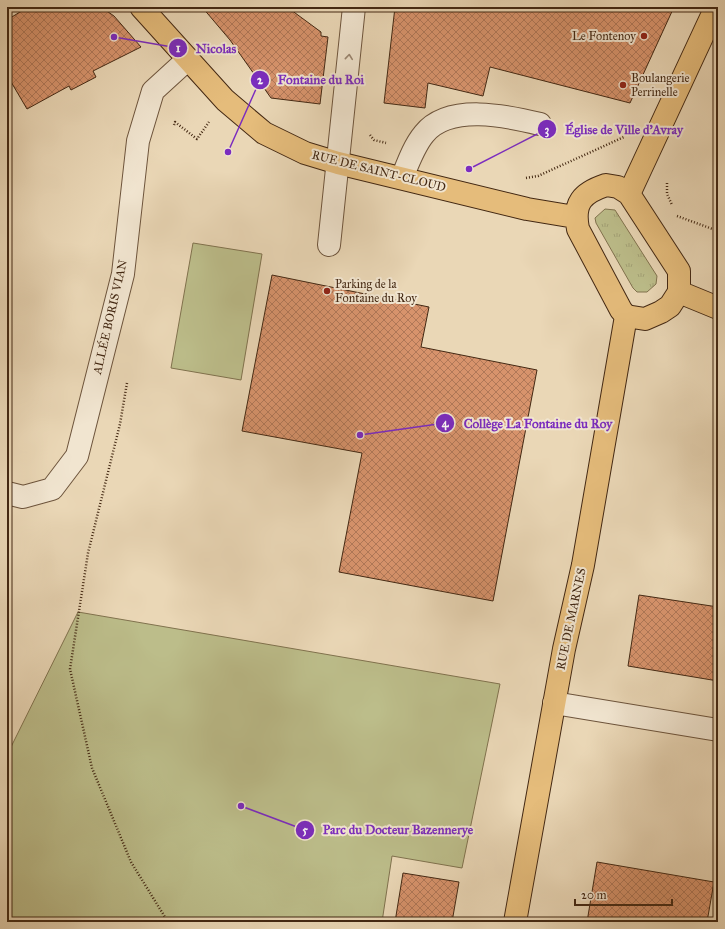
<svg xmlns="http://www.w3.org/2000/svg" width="725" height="929" font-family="'IM FELL Great Primer',serif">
<defs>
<pattern id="grass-tufts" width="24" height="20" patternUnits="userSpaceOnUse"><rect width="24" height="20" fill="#bcbd8a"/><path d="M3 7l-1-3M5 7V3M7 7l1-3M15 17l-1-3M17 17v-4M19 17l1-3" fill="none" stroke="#a3a276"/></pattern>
<pattern id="building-cross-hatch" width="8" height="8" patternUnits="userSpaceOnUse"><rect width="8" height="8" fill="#d7936c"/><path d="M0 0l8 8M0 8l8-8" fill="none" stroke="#b07858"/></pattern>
</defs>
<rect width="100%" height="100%" fill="#ead7b6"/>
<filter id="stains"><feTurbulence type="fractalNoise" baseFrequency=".005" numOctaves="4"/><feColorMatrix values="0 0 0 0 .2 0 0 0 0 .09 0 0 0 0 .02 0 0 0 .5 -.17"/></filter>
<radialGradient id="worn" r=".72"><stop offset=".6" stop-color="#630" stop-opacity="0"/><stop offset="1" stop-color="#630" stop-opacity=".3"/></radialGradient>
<path fill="url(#grass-tufts)" stroke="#80724e" d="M605,209L615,210L657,276L656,284L647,292H637L633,288L596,223L595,218Z"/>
<path fill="#bcbd8a" stroke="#80724e" d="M193,243L262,254L241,380L171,368Z
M78,612L500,684L462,868L392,856L382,922H7V755Z"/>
<path fill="url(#building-cross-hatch)" stroke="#432813" d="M28,7H101L114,16L141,47L93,71L96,77L71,90L69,86L27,109L7,75V20Z
M202,7H287L321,32V36L328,37L320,104L271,98L230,40Z
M395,7H674L630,103L490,67L483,96L428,83L425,108L384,103Z
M272,275L429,307L421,347L537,370L493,601L339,572L362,453L242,431Z
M639,595L718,607V681L628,666Z
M597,862L714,882L707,922H587Z
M403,873L459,882L452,922H395Z"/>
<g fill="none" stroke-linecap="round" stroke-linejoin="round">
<defs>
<path id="minor" d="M402,178C408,163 414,146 424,134C449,103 507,116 540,124
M329,245L354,7
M7,493L23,497L52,489L77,456L123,274L138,141L153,91L188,59
M554,703L718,730"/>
<path id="major" d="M141,7L225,100L264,133L305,153L338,163L527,209L575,217
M606,185L618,187L629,194L679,271V292L670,306L661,312L645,319L626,316L621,310L578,229C573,203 582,193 606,185Z
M629,194L716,7
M679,292L718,308
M515,922L564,649L583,565L626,316"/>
</defs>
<use href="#minor" stroke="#6d543c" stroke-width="24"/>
<use href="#major" stroke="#432813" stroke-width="24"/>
<path stroke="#432813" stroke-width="2.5" stroke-dasharray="1 2" stroke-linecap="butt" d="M174,125L175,122L197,139L209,122
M370,135L374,140L386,143
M526,178L538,176L624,137
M667,183V194L672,205
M677,216L718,231
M127,383L120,424L88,553L70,669L92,768L131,862L168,922"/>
<use href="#minor" stroke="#f1e5d0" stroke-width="22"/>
<use href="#major" stroke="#e5bc7b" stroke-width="22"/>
</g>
<defs><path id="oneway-chevron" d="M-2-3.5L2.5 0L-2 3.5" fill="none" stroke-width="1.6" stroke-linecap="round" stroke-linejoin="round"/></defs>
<use stroke="#9a8672" href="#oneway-chevron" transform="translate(349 57) rotate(-84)"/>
<g fill="#8f2418" stroke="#f1e5d0" stroke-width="1.5">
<circle cx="644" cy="36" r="4"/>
<circle cx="623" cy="85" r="4"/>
<circle cx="327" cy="291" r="4"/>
</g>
<g text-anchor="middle" stroke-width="4" stroke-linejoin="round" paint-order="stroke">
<g font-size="12" fill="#432813" stroke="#f1e5d0" text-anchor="start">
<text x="636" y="40" text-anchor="end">Le Fontenoy</text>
<text x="631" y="82">Boulangerie<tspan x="631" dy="14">Perrinelle</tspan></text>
<text x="335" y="288">Parking de la<tspan x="335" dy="14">Fontaine du Roy</tspan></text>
</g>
<g font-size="12" fill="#432813" stroke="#f1e5d0">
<text transform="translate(379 171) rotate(14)" y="4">RUE DE SAINT-CLOUD</text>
<text transform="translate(110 317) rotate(-77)" y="4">ALLÉE BORIS VIAN</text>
<text transform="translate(571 619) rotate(-78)" y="4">RUE DE MARNES</text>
</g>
</g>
<path fill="none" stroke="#7b2cbf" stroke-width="1.5" d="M114 37L178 48M228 152L260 80M469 169L547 129M360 435L445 423M241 806L305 830"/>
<g fill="#7b2cbf" stroke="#f1e5d0" stroke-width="1.5">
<circle cx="114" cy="37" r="4"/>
<circle cx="228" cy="152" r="4"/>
<circle cx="469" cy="169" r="4"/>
<circle cx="360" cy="435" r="4"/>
<circle cx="241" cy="806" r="4"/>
<circle cx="178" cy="48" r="10"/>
<circle cx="260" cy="80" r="10"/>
<circle cx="547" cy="129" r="10"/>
<circle cx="445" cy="423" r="10"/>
<circle cx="305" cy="830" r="10"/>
</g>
<g font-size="12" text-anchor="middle" font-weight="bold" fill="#fff">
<text x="178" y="52">1</text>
<text x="260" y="84">2</text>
<text x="547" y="134">3</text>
<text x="445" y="427">4</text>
<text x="305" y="834">5</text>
</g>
<g font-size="13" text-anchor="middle" font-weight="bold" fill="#7b2cbf" stroke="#f1e5d0" stroke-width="4" stroke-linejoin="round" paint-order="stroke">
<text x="216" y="53">Nicolas</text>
<text x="321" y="84">Fontaine du Roi</text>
<text x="624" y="134">Église de Ville d'Avray</text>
<text x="538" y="428">Collège La Fontaine du Roy</text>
<text x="398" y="834">Parc du Docteur Bazennerye</text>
</g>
<rect width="725" height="929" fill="none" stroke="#ead7b6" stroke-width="24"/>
<rect x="8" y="8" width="709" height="913" fill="none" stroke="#432813" stroke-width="2"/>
<rect x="12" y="12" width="701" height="905" fill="none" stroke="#432813"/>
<path d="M575 899v6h97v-6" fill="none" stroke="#432813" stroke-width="2"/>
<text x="581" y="899" font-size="12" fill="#432813" stroke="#f1e5d0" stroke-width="3" paint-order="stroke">20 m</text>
<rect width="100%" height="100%" filter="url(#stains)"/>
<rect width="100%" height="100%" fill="url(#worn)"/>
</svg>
